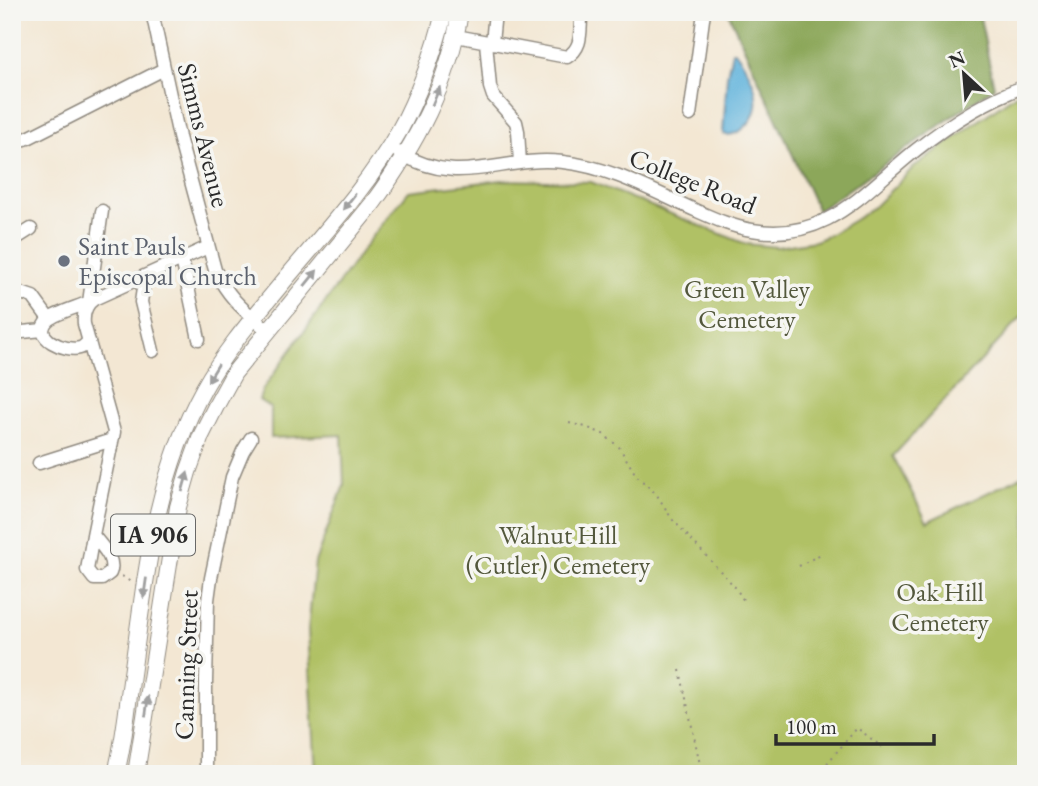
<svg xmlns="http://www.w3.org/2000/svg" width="1038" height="786" font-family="'EB Garamond',serif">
<rect width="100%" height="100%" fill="#f6f6f2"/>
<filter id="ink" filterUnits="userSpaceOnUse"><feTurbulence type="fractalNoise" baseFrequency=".0143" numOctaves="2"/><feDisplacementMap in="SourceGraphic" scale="14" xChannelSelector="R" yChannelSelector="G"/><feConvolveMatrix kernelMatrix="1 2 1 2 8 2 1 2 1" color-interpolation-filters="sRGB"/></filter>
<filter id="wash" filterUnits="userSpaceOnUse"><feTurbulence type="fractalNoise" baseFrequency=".00686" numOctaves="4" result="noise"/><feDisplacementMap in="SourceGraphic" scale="28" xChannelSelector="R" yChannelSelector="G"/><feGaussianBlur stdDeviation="1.57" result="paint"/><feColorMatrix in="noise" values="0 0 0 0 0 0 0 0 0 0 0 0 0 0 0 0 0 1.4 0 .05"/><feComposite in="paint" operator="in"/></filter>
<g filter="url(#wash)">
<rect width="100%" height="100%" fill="#f3e7d3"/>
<path fill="#b0c165" stroke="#6e7648" stroke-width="2" d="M1026,87V312L893,456L927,522L1026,474V774H316L308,630L315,562L344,485L342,435L271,438V408L259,400L263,389L369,241L409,191L502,180L591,182L746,244L777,247L815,241L829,235L861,216L875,206L915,166Z"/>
<path fill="#8ca75a" stroke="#5c6942" stroke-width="2" d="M728,12H979L994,87L818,211Z"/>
<path fill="#61b3dc" stroke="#466f84" stroke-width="2" d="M732,51H735C751,72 769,106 744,128C737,134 731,136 723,134L727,76Z"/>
</g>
<g filter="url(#ink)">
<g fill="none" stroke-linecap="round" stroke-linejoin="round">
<defs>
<path id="minor" d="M152,12L179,137L215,270C229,299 244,310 268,331
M456,36L567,57C582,48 580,34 581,19L577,14L573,12
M486,42L490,87L493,96L516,122L518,131L520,163
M492,43L495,12
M690,115L704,12
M12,143L28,138L164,69
M398,152C461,190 501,155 563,162C611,167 654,192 697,211C715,219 733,227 752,230C827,243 864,191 916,150C949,124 986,100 1026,86
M12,241L31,229
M182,259L199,339
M145,276L141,302L153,351
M12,290L33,297L49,319
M12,333L43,330
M89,341C86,343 84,347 80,348C66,352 30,338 48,320C56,313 78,307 89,302L102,211
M39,463L112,440
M93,535L114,432L84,324C83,314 85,305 94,299L208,247
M93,535C102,547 116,559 110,573L102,579H94L87,570Z
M206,774V681L208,600L211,578L232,477L243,451L251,438"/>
<path id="major" d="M116,774C122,748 126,722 129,695C145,589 151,484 204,388C225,350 255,316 283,282C323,234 368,186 399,131C417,99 436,48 444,12
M136,774L178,507L188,472L201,436L217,404L234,373L373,203C415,145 449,84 460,12"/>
</defs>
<use href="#minor" stroke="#8f897f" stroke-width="15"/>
<use href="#major" stroke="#8f897f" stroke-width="18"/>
<path stroke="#8f897f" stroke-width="2" stroke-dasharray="2 5" stroke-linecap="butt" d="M569,423L586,427L603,434L619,447L636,475L657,495L672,519L735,587L744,601
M799,566L821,554
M122,576L132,583
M680,670L702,774
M818,774L857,728L882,747"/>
<use href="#minor" stroke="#fff" stroke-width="12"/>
<use href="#major" stroke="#fff" stroke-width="16"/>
</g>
<defs><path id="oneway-solid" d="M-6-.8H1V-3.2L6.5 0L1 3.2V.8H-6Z" transform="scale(1.75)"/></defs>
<g fill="#a0a0a0">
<use href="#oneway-solid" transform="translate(436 96) rotate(-67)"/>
<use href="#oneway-solid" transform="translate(349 202) rotate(128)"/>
<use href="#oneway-solid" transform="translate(311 278) rotate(-51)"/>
<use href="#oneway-solid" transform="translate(213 373) rotate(122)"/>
<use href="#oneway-solid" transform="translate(185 482) rotate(-74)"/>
<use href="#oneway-solid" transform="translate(145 588) rotate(98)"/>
<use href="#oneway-solid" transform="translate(147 706) rotate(-82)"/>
</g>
</g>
<circle fill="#6b7280" stroke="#f6f6f2" stroke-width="2.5" cx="64" cy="261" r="7"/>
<g text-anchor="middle" stroke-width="7" stroke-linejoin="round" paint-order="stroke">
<rect fill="#f6f6f2" stroke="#686867" stroke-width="2" x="111" y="514.5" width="84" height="41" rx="5"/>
<g font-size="24" font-weight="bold" fill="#2b2b2b">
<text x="153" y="543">IA 906</text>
</g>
<g font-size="26" fill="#2b2b2b" stroke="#f6f6f2">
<text transform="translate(204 135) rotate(76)" y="9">Simms Avenue</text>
<text transform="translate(693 181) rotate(22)" y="9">College Road</text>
<text transform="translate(186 665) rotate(-88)" y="9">Canning Street</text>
</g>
<g font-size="26" fill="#5b616d" stroke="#f6f6f2" text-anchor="start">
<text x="78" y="255">Saint Pauls<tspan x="78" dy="30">Episcopal Church</tspan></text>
</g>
<g font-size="26" fill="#53583c" stroke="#f6f6f2">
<text x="747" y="298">Green Valley<tspan x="747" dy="30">Cemetery</tspan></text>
<text x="558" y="544">Walnut Hill<tspan x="558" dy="30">(Cutler) Cemetery</tspan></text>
<text x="940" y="601">Oak Hill<tspan x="940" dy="30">Cemetery</tspan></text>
</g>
</g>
<rect width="1038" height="786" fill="none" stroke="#f6f6f2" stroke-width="42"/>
<g transform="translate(964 74) rotate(334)" stroke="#f6f6f2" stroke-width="5" paint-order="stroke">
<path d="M0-5L12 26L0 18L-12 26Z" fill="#2b2b2b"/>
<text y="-10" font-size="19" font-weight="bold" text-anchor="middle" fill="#2b2b2b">N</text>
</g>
<path d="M776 734v10h158v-10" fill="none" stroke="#2b2b2b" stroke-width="3.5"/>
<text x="786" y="734" font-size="21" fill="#2b2b2b" stroke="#f6f6f2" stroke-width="5" paint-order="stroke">100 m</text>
</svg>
